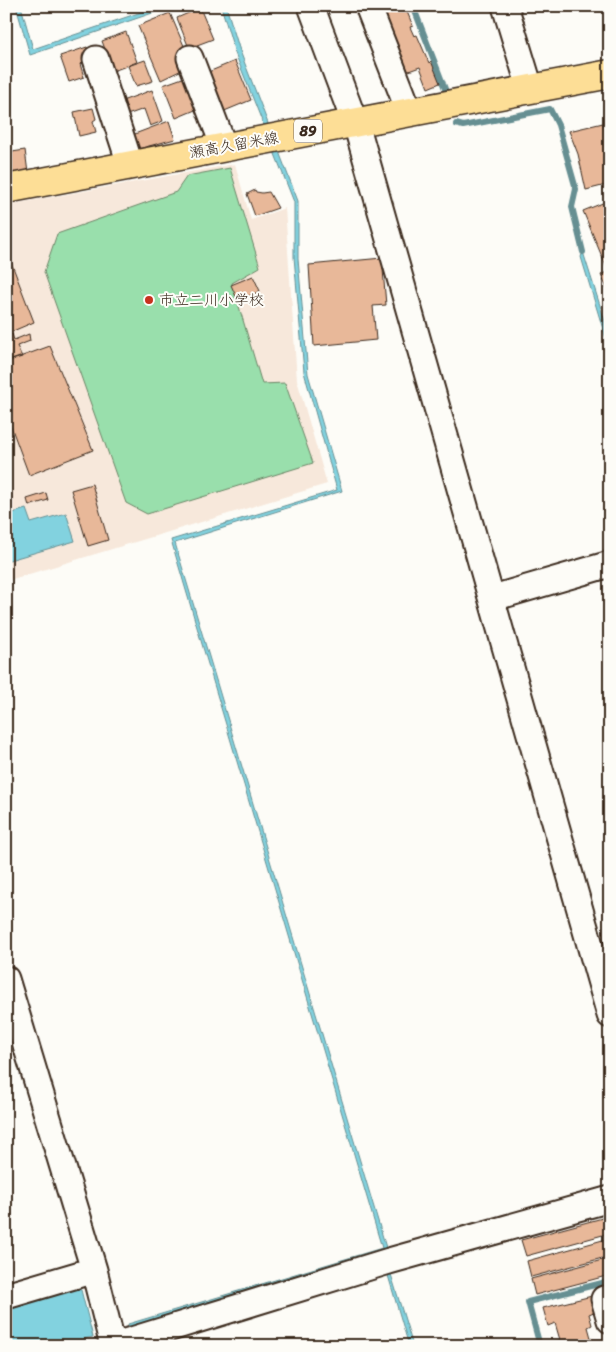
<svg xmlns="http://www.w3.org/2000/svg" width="616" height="1352" font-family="Sriracha,'Klee One',sans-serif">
<rect width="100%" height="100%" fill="#fdfcf7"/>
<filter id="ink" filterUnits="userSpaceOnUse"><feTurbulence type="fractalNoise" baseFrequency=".02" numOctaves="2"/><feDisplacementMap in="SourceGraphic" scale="10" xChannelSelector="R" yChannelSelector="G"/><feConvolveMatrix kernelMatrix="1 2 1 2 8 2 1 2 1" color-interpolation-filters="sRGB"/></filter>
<g filter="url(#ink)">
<path fill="#f7e8db" d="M235,164L251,220L285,208L297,380L327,484L6,581V205Z"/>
<path fill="#99dfac" stroke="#6a8465" d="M230,168L260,267L232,283L262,384L285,383L313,463L147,514L126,503L44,272L57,234L176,192L187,176Z"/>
<path fill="#82d2df" stroke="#668f92" d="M16,6H21L33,49L159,6H173L30,55Z
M221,6H226L240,51L298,201V259L308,374L342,491L175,543L387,1251L129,1328L128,1324L382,1248L171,540L337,490L304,372L294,257V202L235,53Z
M583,252L610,337V352L581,257Z
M26,509L31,523L66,513L75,541L6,561V515Z
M390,1271L413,1346H409L387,1272Z
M78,1288L81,1290L93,1337L79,1340L81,1346H6V1309Z"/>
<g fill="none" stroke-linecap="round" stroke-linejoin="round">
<path stroke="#668f92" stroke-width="6" d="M413,6L447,94
M456,124L463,126L550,109L558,125L576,189L572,207L583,252
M540,1346L528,1302L610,1281"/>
</g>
<path fill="#e8b899" stroke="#3b2a1e" d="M405,7L413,26L410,27L414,36L417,35L429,63L431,61L440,83L428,88L420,67L406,72L383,16Z
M200,8L213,39L189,48L177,18Z
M170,13L187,53L184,69L161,80L138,26Z
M126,32L137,62L113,71L102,41Z
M87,47L91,60L80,64L84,77L69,82L60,56Z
M145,60L153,81L136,86L128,66Z
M235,61L251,100L222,112L206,73Z
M188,76L200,108L176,118L163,85Z
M152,90L163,121L150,126L144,109L127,115L122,101Z
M93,108L96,119L93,121L96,132L79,136L74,112Z
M169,121L175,139L138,149L132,135Z
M603,123L610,152V184L586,190L578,154L569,131Z
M25,150L28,173L6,176V153Z
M255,190L256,192L262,193L269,192L278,208L255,216L247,194Z
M610,200V295L601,275L608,271L583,211Z
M6,249L34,322L6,334Z
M382,258L386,305L373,306L376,340L314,346L309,265Z
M253,276L260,291L238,301L231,285Z
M12,334L14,340L29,334L30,341L17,346L22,357L12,360L8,351L6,352V336Z
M50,346L93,450L29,475L6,413V362Z
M92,484L108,540L88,546L71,490Z
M46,493L48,500L29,506L27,499Z
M610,1216V1233L526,1256L521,1240Z
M610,1238V1256L531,1277L527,1261Z
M610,1258V1275L535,1295L531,1279Z
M592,1296L596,1311L589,1314L592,1325L588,1327L593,1345L610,1341V1346H547L546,1343L560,1340L555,1323L548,1326L543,1308Z"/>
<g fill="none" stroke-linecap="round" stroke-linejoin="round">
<defs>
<path id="minor" d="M311,6L359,134L610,1015
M368,6L409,111
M505,6L530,88
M190,58L224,147
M96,59L130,164
M493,598L610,564
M6,979L94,1270L113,1346
M6,1296L94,1270
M604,1299L610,1320
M112,1346L389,1261L610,1199"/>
<path id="major" d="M6,189L610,74"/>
</defs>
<use href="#minor" stroke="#3b2a1e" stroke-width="29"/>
<use href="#major" stroke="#3b2a1e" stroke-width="31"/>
<use href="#minor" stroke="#fdfcf7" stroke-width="25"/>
<use href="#major" stroke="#fdde96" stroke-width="28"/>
</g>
</g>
<circle fill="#c8321e" stroke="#fdfcf7" stroke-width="2" cx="149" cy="300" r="5"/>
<g text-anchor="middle" stroke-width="4" stroke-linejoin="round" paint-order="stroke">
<rect fill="#fdfcf7" stroke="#75695f" stroke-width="1" x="294" y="119.5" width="28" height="23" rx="4"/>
<g font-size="14" font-weight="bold" fill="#3b2a1e">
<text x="308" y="136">89</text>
</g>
<g font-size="15" fill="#3b2a1e" stroke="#fdfcf7">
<text transform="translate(234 145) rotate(-10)" y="5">瀬高久留米線</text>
</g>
<g font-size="15" fill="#3b2a1e" stroke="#fdfcf7" text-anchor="start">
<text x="159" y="305">市立二川小学校</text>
</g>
</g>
<rect width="616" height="1352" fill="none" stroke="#fdfcf7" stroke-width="25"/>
<rect x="12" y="12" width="591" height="1327" fill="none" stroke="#3b2a1e" stroke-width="2" filter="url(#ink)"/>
</svg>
